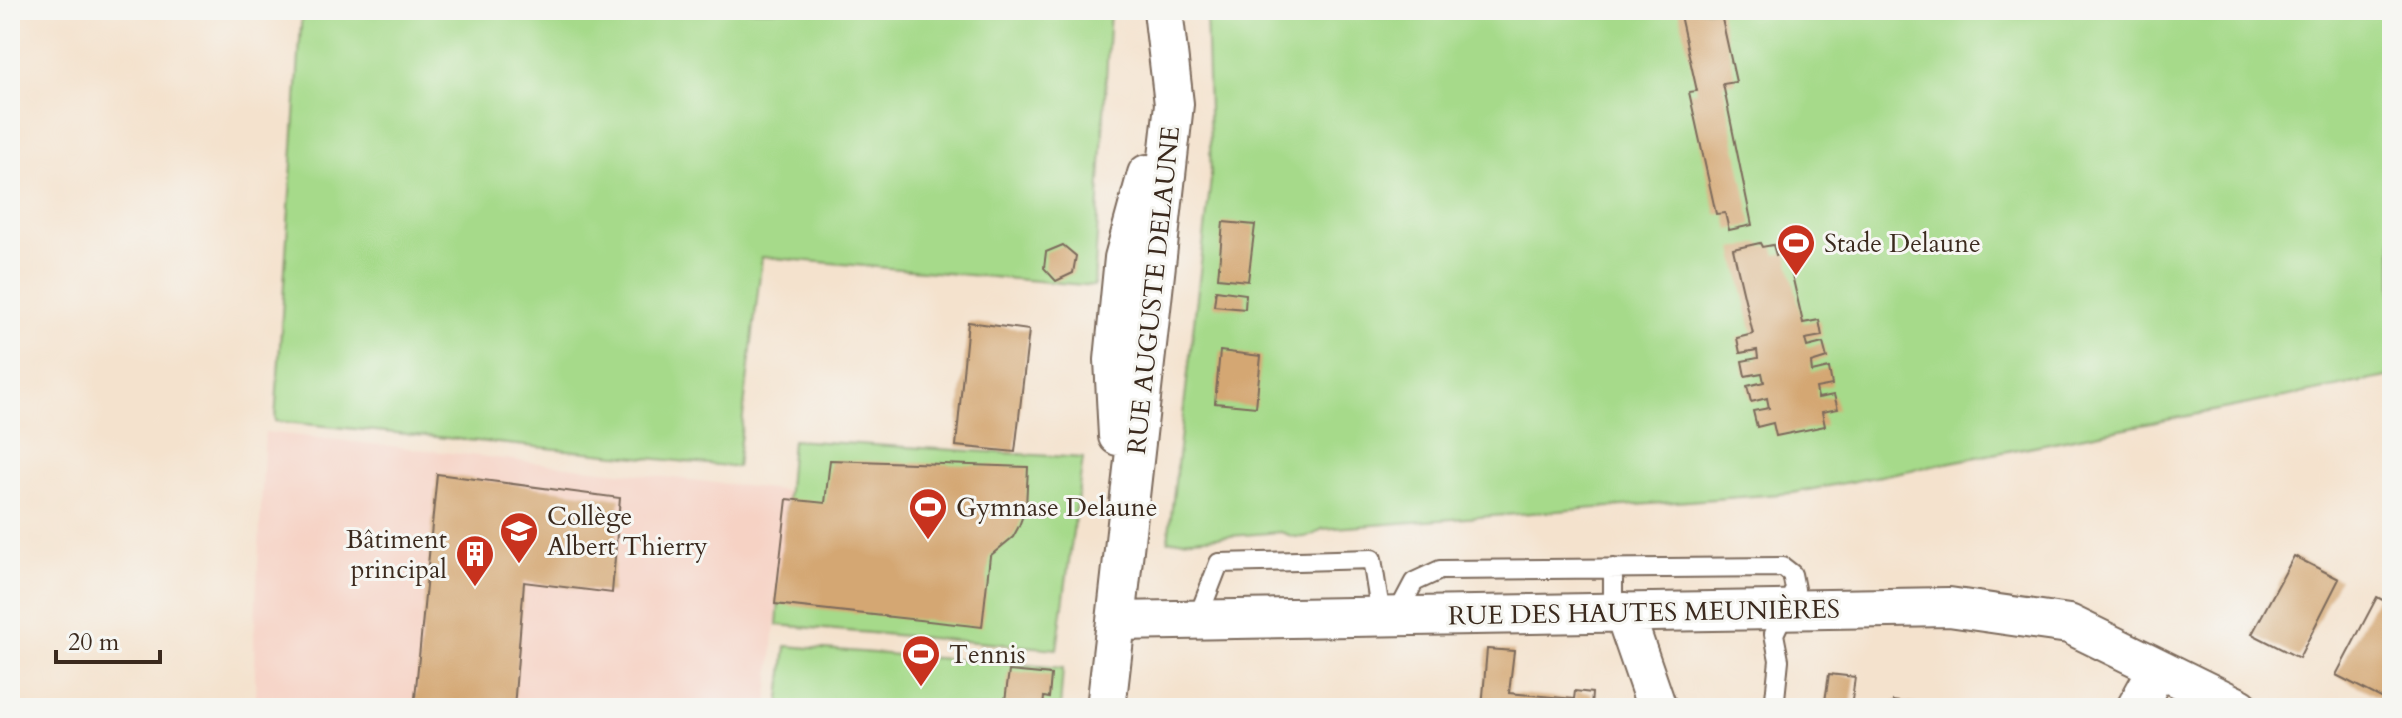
<svg xmlns="http://www.w3.org/2000/svg" width="2402" height="718" font-family="Cardo,serif">
<rect width="100%" height="100%" fill="#f6f6f2"/>
<filter id="ink" filterUnits="userSpaceOnUse"><feTurbulence type="fractalNoise" baseFrequency=".0125" numOctaves="2"/><feDisplacementMap in="SourceGraphic" scale="16" xChannelSelector="R" yChannelSelector="G"/><feConvolveMatrix kernelMatrix="1 2 1 2 8 2 1 2 1" color-interpolation-filters="sRGB"/></filter>
<filter id="wash" filterUnits="userSpaceOnUse"><feTurbulence type="fractalNoise" baseFrequency=".006" numOctaves="4" result="noise"/><feDisplacementMap in="SourceGraphic" scale="32" xChannelSelector="R" yChannelSelector="G"/><feGaussianBlur stdDeviation="1.8" result="paint"/><feColorMatrix in="noise" values="0 0 0 0 0 0 0 0 0 0 0 0 0 0 0 0 0 1.4 0 .05"/><feComposite in="paint" operator="in"/></filter>
<g filter="url(#wash)">
<rect width="100%" height="100%" fill="#f4e2cd"/>
<path fill="#f6d2c4" d="M265,432L788,491L767,708H256L254,640Z"/>
<path fill="#a6da8a" stroke="#708254" stroke-width="2" d="M302,10H1110L1094,286L762,257L737,467L275,421Z
M1206,10H2392V376L1793,493L1322,529C1309,540 1296,539 1281,532L1168,541L1211,179Z
M792,440L1083,458L1057,649L777,625Z
M786,646L1063,668L1060,708H779Z"/>
<g id="blocks">
<path fill="#d4a773" d="M1720,10L1736,82L1723,84L1752,225L1729,230L1725,213L1716,214L1689,92L1697,91L1679,11Z
M1223,222L1255,225L1248,281L1218,278Z
M1760,243L1762,247L1773,245L1776,255L1787,253L1803,323L1819,320L1822,336L1805,339L1807,347L1823,343L1827,358L1811,363L1812,372L1829,368L1832,385L1816,388L1818,398L1834,395L1838,409L1822,412L1825,426L1776,436L1773,423L1757,427L1753,411L1769,408L1767,398L1751,402L1747,386L1764,382L1762,373L1745,376L1742,361L1758,358L1757,350L1740,353L1737,338L1753,334L1733,249Z
M1063,245L1076,256L1073,273L1056,281L1044,268L1046,252Z
M1216,290L1246,294L1245,309L1214,306Z
M968,322L1029,330L1015,452L956,446Z
M1220,351L1261,356L1256,407L1215,403Z
M830,460L1028,467L1026,507L1019,526L1013,537L990,556L982,627L775,604L787,499L825,503Z
M437,474L620,498L612,593L524,582L514,708H414Z
M2294,556L2339,579L2299,658L2252,634Z
M2377,597L2392,605V681L2383,699L2336,675Z
M1487,649L1514,651L1509,693L1574,699L1575,691L1592,693L1591,708H1482Z
M1009,671L1051,675L1049,698L1044,697L1043,708H1004Z
M1829,674L1855,677L1851,708H1824Z
M1893,701L1926,706V708H1892Z"/>
</g>
</g>
<g filter="url(#ink)">
<use href="#blocks" fill-opacity="0" stroke="#7c6a5b" stroke-width="2"/>
<g fill="none" stroke-linecap="round" stroke-linejoin="round">
<defs>
<path id="lane" d="M1613,568V596L1624,612
M1396,616L1414,582L1440,570L1783,567L1792,574L1795,589L1774,634L1779,660L1774,708
M1197,620L1219,563L1372,559L1381,616"/>
<path id="street" d="M1118,436L1114,360L1124,258L1147,174
M1624,612L1657,708
M1116,621L1174,104L1163,10
M1106,708L1116,621L1949,607L2069,624L2240,708
M2136,708L2158,668"/>
</defs>
<use href="#lane" stroke="#7c6a5b" stroke-width="22"/>
<use href="#street" stroke="#7c6a5b" stroke-width="42"/>
<use href="#lane" stroke="#fff" stroke-width="18"/>
<use href="#street" stroke="#fff" stroke-width="38"/>
</g>
</g>
<defs>
<symbol id="stadium-pin" viewBox="-11 -11 22 30"><path d="M0 17L-7.5 6A9.5 9.5 0 1 1 7.5 6Z" fill="#c8321e" stroke="#f6f6f2"/><path d="M0-5a6.5 5 0 1 0 0 10a6.5 5 0 1 0 0-10ZM-3.5-1.8h7v3.6h-7Z" fill="#fff"/></symbol>
<symbol id="school-pin" viewBox="-11 -11 22 30"><path d="M0 17L-7.5 6A9.5 9.5 0 1 1 7.5 6Z" fill="#c8321e" stroke="#f6f6f2"/><path d="M0-5L7-2L0 1L-7-2ZM-4 1L0 2.5L4 1V4Q0 6-4 4Z" fill="#fff"/></symbol>
<symbol id="building-pin" viewBox="-11 -11 22 30"><path d="M0 17L-7.5 6A9.5 9.5 0 1 1 7.5 6Z" fill="#c8321e" stroke="#f6f6f2"/><path d="M-4-6H4V6H1V3H-1V6H-4ZM-2.5-4.3h1.7v1.8h-1.7ZM.8-4.3h1.7v1.8H.8ZM-2.5-1h1.7V.8h-1.7ZM.8-1h1.7V.8H.8Z" fill="#fff"/></symbol>
</defs>
<g fill-rule="evenodd">
<use href="#stadium-pin" x="1774" y="221" width="44" height="60"/>
<use href="#stadium-pin" x="906" y="485" width="44" height="60"/>
<use href="#school-pin" x="497" y="509" width="44" height="60"/>
<use href="#building-pin" x="453" y="532" width="44" height="60"/>
<use href="#stadium-pin" x="899" y="632" width="44" height="60"/>
</g>
<g text-anchor="middle" stroke-width="6" stroke-linejoin="round" paint-order="stroke">
<g font-size="26" fill="#3b2a1e" stroke="#f6f6f2" text-anchor="start">
<text x="1824" y="252">Stade Delaune</text>
<text x="956" y="516">Gymnase Delaune</text>
<text x="547" y="525">Collège<tspan x="547" dy="30">Albert Thierry</tspan></text>
<text x="447" y="548" text-anchor="end">Bâtiment<tspan x="447" dy="30">principal</tspan></text>
<text x="949" y="663">Tennis</text>
</g>
<g font-size="26" fill="#3b2a1e" stroke="#f6f6f2">
<text transform="translate(1153 290) rotate(-84)" y="9">RUE AUGUSTE DELAUNE</text>
<text transform="translate(1644 612) rotate(-1)" y="9">RUE DES HAUTES MEUNIÈRES</text>
</g>
</g>
<rect width="2402" height="718" fill="none" stroke="#f6f6f2" stroke-width="40"/>
<path d="M56 650v12h104v-12" fill="none" stroke="#3b2a1e" stroke-width="4"/>
<text x="68" y="650" font-size="24" fill="#3b2a1e" stroke="#f6f6f2" stroke-width="6" paint-order="stroke">20 m</text>
</svg>
